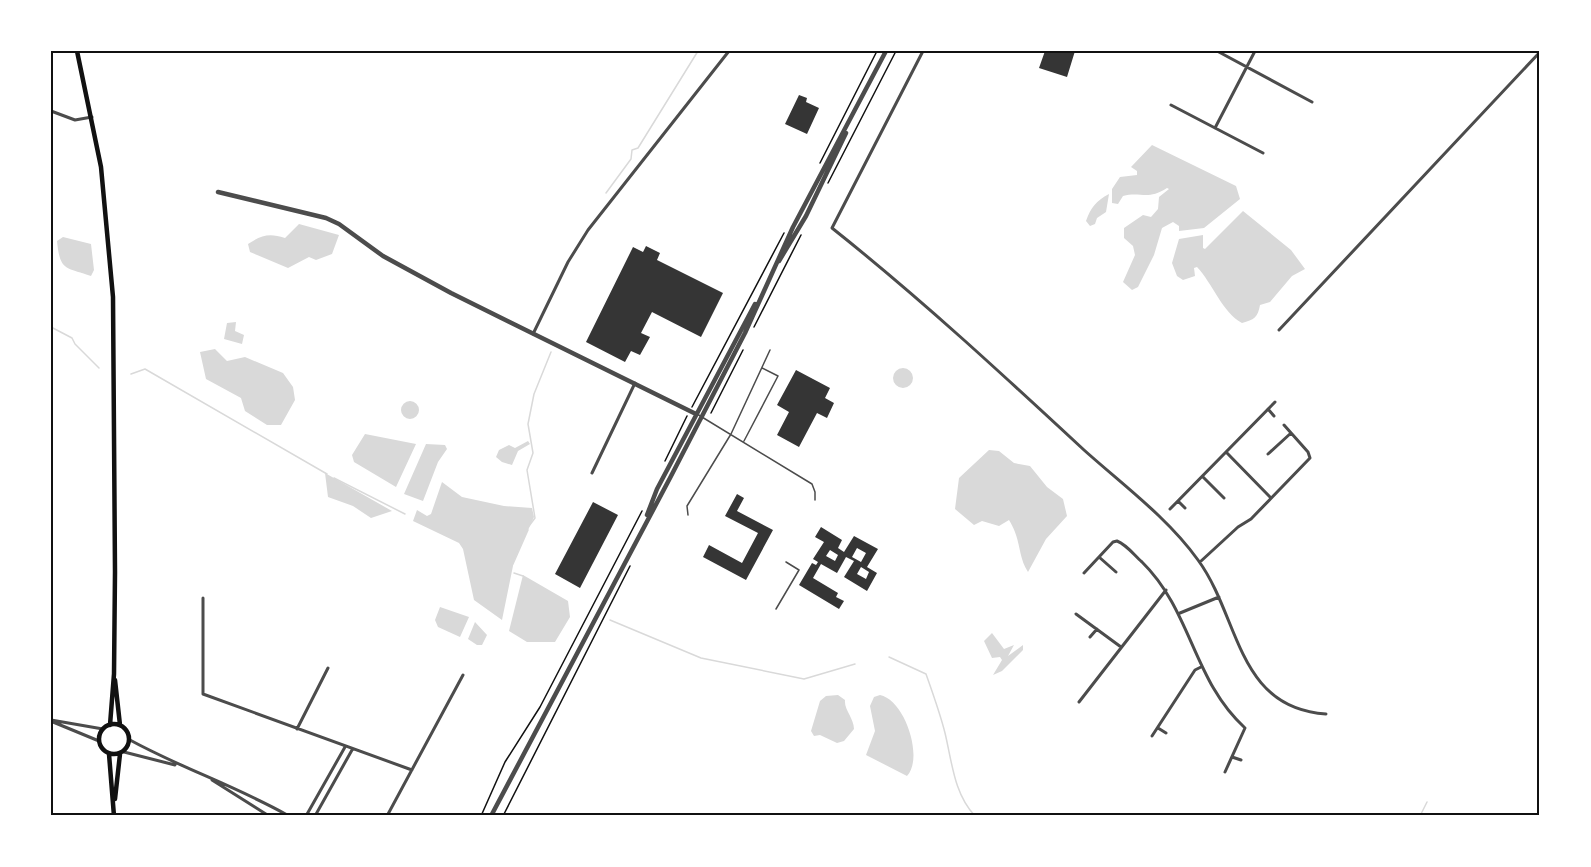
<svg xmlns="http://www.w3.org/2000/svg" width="1591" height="867" font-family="'Open Sans',sans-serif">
<rect width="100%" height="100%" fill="#fff"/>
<path fill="#d9d9d9" d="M1152,145L1236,186L1240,199L1204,228L1179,231V226L1173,222L1162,228L1154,255L1138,287L1132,290L1123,282L1135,255L1133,246L1124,238V228L1143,215L1151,217L1158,209L1159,197L1169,189L1167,188C1147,201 1141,191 1123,196L1118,204L1112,203V189L1120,177L1137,175V171L1131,167Z
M1109,194L1106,212L1097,218L1095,224L1090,226L1086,221C1091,207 1096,201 1109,194Z
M1243,211L1291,250L1305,269L1292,276L1270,302L1260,305C1258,317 1254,320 1242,323C1222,312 1213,284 1197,267L1194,268L1195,276L1183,280L1177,276L1172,263L1179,239L1203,235V248L1205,249Z
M299,224L339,235L332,254L316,260L309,257L288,268L250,252L248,244C262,235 269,233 285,238Z
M63,237L91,244L94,270L91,276C65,267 60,271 57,241Z
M236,322L235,331L244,335L242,344L224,339L227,323Z
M215,349L227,361L245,357L283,373L293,387L295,400L281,425H267L245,411L241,398L206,379L200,352Z
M893 378a10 10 0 1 1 20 0a10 10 0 1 1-20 0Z
M401 410a9 9 0 1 1 18 0a9 9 0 1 1-18 0Z
M365,434L416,444L396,487L354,462L352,455Z
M528,441L530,444L518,451L512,465L502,462L496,457L499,450L509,445L515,448Z
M426,444L445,445L447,449L438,462L423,501L404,494Z
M989,450L999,451L1014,463L1030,466L1047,487L1063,499L1067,516L1046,539L1028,572C1017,555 1022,541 1009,520L999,526L982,521L974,525L955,509L959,478Z
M325,473L392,511L371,518L353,506L328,497Z
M442,482L462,497L504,506L532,508L534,517L514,561L502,620L474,600L463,549L459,543L413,521L417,510L427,516L431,514Z
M523,575L568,601L570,617L555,642H527L509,631Z
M440,607L469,617L460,637L438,627L435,620Z
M475,622L487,635L482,645H477L468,639Z
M992,633L1004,649L1014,645L1008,656L1023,645V650L1002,671L993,675L1002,660L1000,657L992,658L984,641Z
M838,695L845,700C844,710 854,718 854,729L844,741L837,743L820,735L814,736L811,731L820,701L826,696Z
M880,695C905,700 924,758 907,776L866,755L875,731L870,706L874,697Z"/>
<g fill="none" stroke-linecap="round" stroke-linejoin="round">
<path stroke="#d9d9d9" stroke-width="1.5" d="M606,193L631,159L632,150L638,148L698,51
M51,327L72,338L75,344L99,368
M131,374L145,369L327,474
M334,478L405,514
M529,526L535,518L527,470L533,453L528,424L534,394L551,352
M513,564L528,530
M514,573L523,576
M610,620L701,658L804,679L855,664
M889,657L926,674C933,694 940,713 945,733C952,762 954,794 975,816
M1420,816L1427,802"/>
</g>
<path fill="#353535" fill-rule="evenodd" d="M1045,51H1075L1067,77L1039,68Z
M799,95L807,98L806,102L819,108L807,134L785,124Z
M646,246L660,253L657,260L723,293L701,337L652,312L641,333L650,337L640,355L631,351L625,362L586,342L633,247L643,252Z
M796,370L830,388L825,398L834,403L827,418L817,413L799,447L777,435L789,412L777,405Z
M737,494L744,498L737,511L773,530L746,580L703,557L709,545L742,563L758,533L725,516Z
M593,502L618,515L580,588L555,574Z
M821,527L842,540L838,548L844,552L854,536L878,549L867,567L877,573L867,591L844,577L854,561L846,557L837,573L821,564L813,578L838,593L836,597L844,601L839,609L799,585L812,563L816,565L818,562L813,559L824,542L815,537ZM857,548L866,553L861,562L852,557ZM830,550L838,555L835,561L826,556ZM861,567L869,572L866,579L857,574Z"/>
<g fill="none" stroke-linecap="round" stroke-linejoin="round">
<path stroke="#111" stroke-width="1.5" d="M820,163L877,51
M828,183L896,51
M754,327L801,235
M692,407L784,233
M711,413L743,350
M665,461L687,416
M481,816L505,762L540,707L642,511
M503,816L630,566"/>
<path stroke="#4c4c4c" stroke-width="1.5" d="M697,414L812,484L815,492V500
M744,441L778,376L762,368
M688,515L687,506L731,434L770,350
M776,609L799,570L786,562"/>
<path stroke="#4c4c4c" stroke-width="3" d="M923,51L832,228C920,298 1002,374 1084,450C1123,485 1168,518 1198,560C1240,617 1236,708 1326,714
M1217,51L1312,102
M1171,105L1263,153
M51,111L75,120L92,117
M1215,128L1255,51
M1279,330L1540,52
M533,334L568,262L588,230L729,51
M1268,409L1274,416
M1227,453L1270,497
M1268,454L1291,433
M592,473L635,383
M1203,477L1224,498
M1178,501L1185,508
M1170,509L1275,402
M1099,557L1116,572
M1200,562L1238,527L1251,519L1310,458L1308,452L1284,425
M1084,573L1113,542L1117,541C1127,545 1134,555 1142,562C1192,611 1193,681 1245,728L1225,772
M203,598V694L412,770
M1180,613L1219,597
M1076,614L1121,647
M1090,637L1097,629
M1079,702L1166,590
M51,720L103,729
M53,722L99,741
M1158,728L1166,733
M297,729L328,668
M1152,736L1195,670L1201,667
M130,740C183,769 236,786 289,816
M124,752L175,765
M1232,757L1241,760
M212,780L269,816
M306,816L345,747
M315,816L352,750
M387,816L463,675"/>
<path stroke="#4c4c4c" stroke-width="4.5" d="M218,192L326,218L339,224L383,256L451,293L696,414
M779,261L806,216L846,133
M647,515L657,489L755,304
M491,816L670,478L745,333L793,227L886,51"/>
<path stroke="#111" stroke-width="4.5" d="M77,51L101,167L113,297L115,572L114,674L110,725
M115,680L120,725
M99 739a15 15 0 1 1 30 0a15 15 0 1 1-30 0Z
M109,754L114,816
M115,799L120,754"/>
</g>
<rect width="1591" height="867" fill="none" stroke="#ffffff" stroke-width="105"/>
<rect x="52" y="52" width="1486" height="762" fill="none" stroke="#111" stroke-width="2"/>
</svg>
